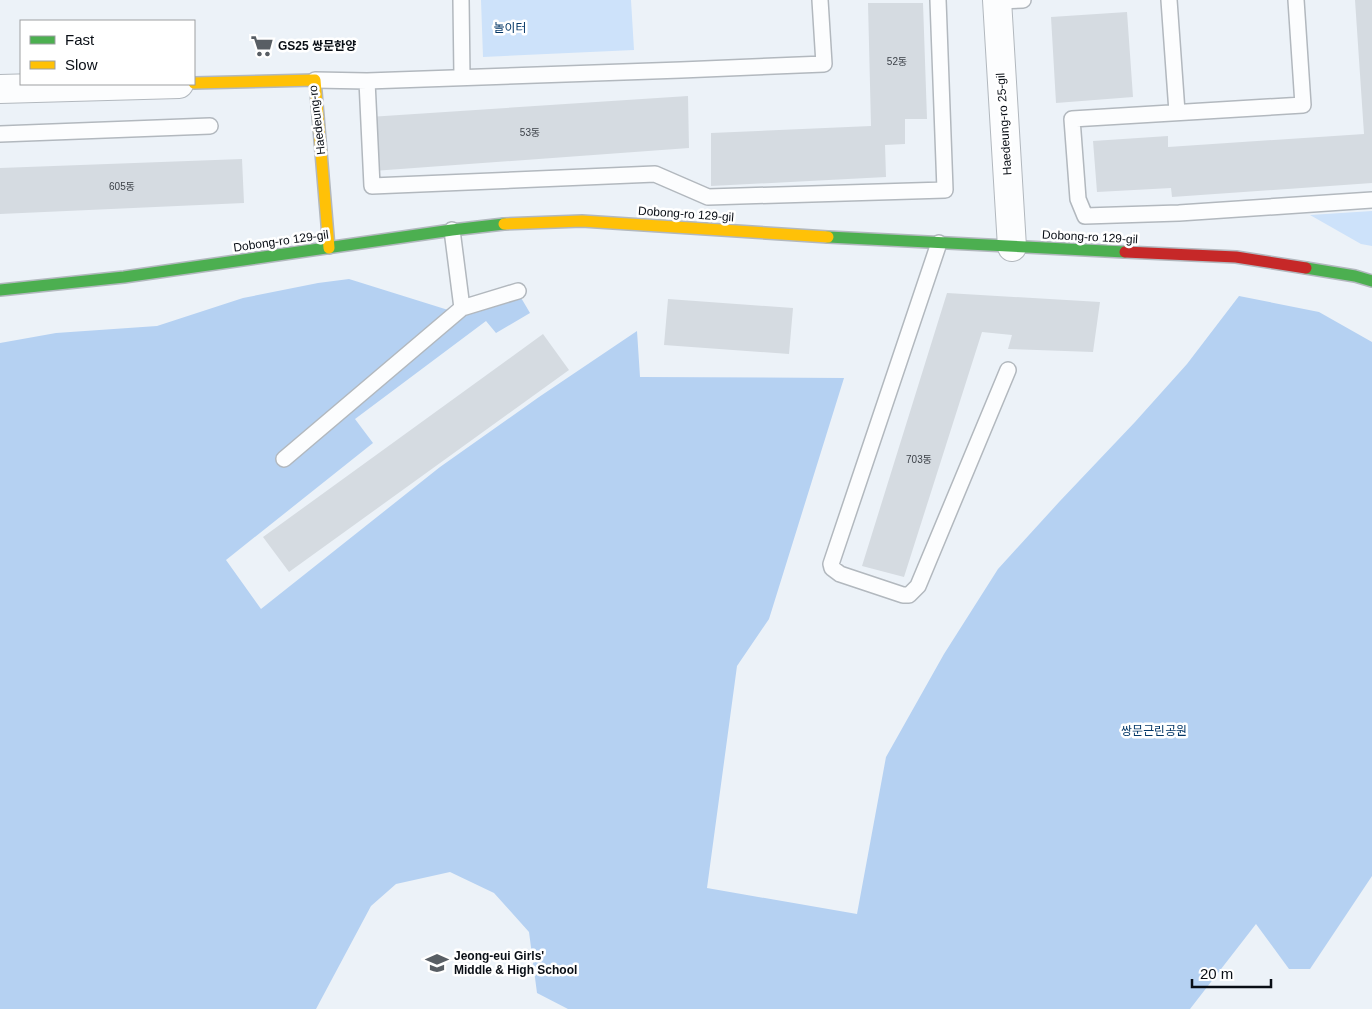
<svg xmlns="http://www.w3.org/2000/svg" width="1372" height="1009" font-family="Helvetica,'Noto Sans KR',sans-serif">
<rect width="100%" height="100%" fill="#ecf2f8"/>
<path fill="#cde2fa" d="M481,0H631L634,50L483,57Z
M1372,211V246L1361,244L1310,215Z"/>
<path fill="#b5d1f2" d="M349,279L461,314L520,296L530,313L496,333L486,321L355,419L373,443L226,560L261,609L440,467L539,397L637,331L640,377L844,378L769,619L737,666L707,888L857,914L886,757L944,654L998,569L1060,501L1135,422L1187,364L1239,296L1319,312L1372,342V876L1310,969H1289L1256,924L1190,1009H568L537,993L529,932L494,893L450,872L396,884L371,906L316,1009H0V343L56,333L157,326L243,298L318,283Z"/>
<path fill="#d5dbe1" d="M1355,0H1372V183L1172,197L1171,188L1097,192L1093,141L1168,136V147L1364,134Z
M868,3H923L927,119H905V144L885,145L886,177L711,186V133L871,126Z
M1127,12L1133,97L1056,103L1051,17Z
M688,96L689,148L373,171L369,117Z
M242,159L244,203L0,214V168Z
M947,293L1100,302L1093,352L1008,349L1012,335L982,332L904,577L862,566Z
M668,299L793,308L789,354L664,345Z
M543,334L569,370L289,572L263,537Z"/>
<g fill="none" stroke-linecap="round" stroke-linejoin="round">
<defs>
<path id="lane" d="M461,0L462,77
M1169,0L1177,112
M1296,0L1303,105L1072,119L1078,199L1085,216L1179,213L1372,200
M997,1L1023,0
M315,80L367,81L681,70L824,64L820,0
M367,81L372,186L655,174L708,197L945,190L938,0
M0,134L210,126
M939,243L831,564L832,568L840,574L903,595H909L918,586L1008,370
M462,308L518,291
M284,459L462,308L452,230"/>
<path id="street" d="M997,0L1012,247
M0,89L179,84"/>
<path id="fast" d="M828,237L1125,252
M1306,268L1355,276L1372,281
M0,290L124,277L452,230L504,224"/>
<path id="slow" d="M194,83L315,80L329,248
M504,224L582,221L828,237"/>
<path id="jam" d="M1125,252L1236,257L1306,268"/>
</defs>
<use href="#lane" stroke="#b2b8be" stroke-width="18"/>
<use href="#street" stroke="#b2b8be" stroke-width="30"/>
<use href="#fast" stroke="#b2b8be" stroke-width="14"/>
<use href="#slow" stroke="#b2b8be" stroke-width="14"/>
<use href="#jam" stroke="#b2b8be" stroke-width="14"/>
<use href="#lane" stroke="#fcfdfe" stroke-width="15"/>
<use href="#street" stroke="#fcfdfe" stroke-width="28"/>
<use href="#fast" stroke="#4caf50" stroke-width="11"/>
<use href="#slow" stroke="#ffc107" stroke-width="11"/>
<use href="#jam" stroke="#c62828" stroke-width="11"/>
</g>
<defs>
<symbol id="supermarket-bare" viewBox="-9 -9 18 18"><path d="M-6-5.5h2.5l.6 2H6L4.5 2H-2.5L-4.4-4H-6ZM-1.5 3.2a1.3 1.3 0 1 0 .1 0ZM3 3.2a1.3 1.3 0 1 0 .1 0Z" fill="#585e64" stroke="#fff" stroke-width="2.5" paint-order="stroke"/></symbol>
<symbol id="school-bare" viewBox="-9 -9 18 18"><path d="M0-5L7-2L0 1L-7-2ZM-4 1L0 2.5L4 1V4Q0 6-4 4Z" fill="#585e64" stroke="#fff" stroke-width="2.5" paint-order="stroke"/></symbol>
</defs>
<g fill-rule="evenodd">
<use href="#supermarket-bare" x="246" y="30" width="32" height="32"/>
<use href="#school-bare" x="421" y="947" width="32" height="32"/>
</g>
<g text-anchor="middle" stroke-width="5" stroke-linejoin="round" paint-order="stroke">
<g font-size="10" fill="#3c4148">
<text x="897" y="65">52동</text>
<text x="530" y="136">53동</text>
<text x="122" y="190">605동</text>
<text x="919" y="463">703동</text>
</g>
<g font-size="12" fill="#043767" stroke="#fff">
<text x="510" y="32">놀이터</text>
<text x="1154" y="735">쌍문근린공원</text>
</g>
<g font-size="12" font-weight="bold" fill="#090e15" stroke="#fff" text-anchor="start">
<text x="278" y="50">GS25 쌍문한양</text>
<text x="454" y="960">Jeong-eui Girls'<tspan x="454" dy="14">Middle &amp; High School</tspan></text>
</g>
<g font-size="12" fill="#090e15" stroke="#fff">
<text transform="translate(317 120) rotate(-97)" y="4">Haedeung-ro</text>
<text transform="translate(1004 124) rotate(-94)" y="4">Haedeung-ro 25-gil</text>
<text transform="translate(686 214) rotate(4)" y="4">Dobong-ro 129-gil</text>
<text transform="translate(1090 237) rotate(3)" y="4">Dobong-ro 129-gil</text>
<text transform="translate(281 241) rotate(-8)" y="4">Dobong-ro 129-gil</text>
</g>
</g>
<rect x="20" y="20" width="175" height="65" fill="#ffffff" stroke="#9d9fa1"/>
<rect x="30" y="36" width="25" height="8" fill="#4caf50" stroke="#9d9fa1"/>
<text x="65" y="45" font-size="15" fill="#090e15">Fast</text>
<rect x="30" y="61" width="25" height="8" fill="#ffc107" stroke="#9d9fa1"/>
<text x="65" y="70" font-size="15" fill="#090e15">Slow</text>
<path d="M1192 979v8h79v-8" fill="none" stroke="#090e15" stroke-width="2.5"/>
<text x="1200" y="979" font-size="15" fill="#090e15" stroke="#ffffff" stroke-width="4" paint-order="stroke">20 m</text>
</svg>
